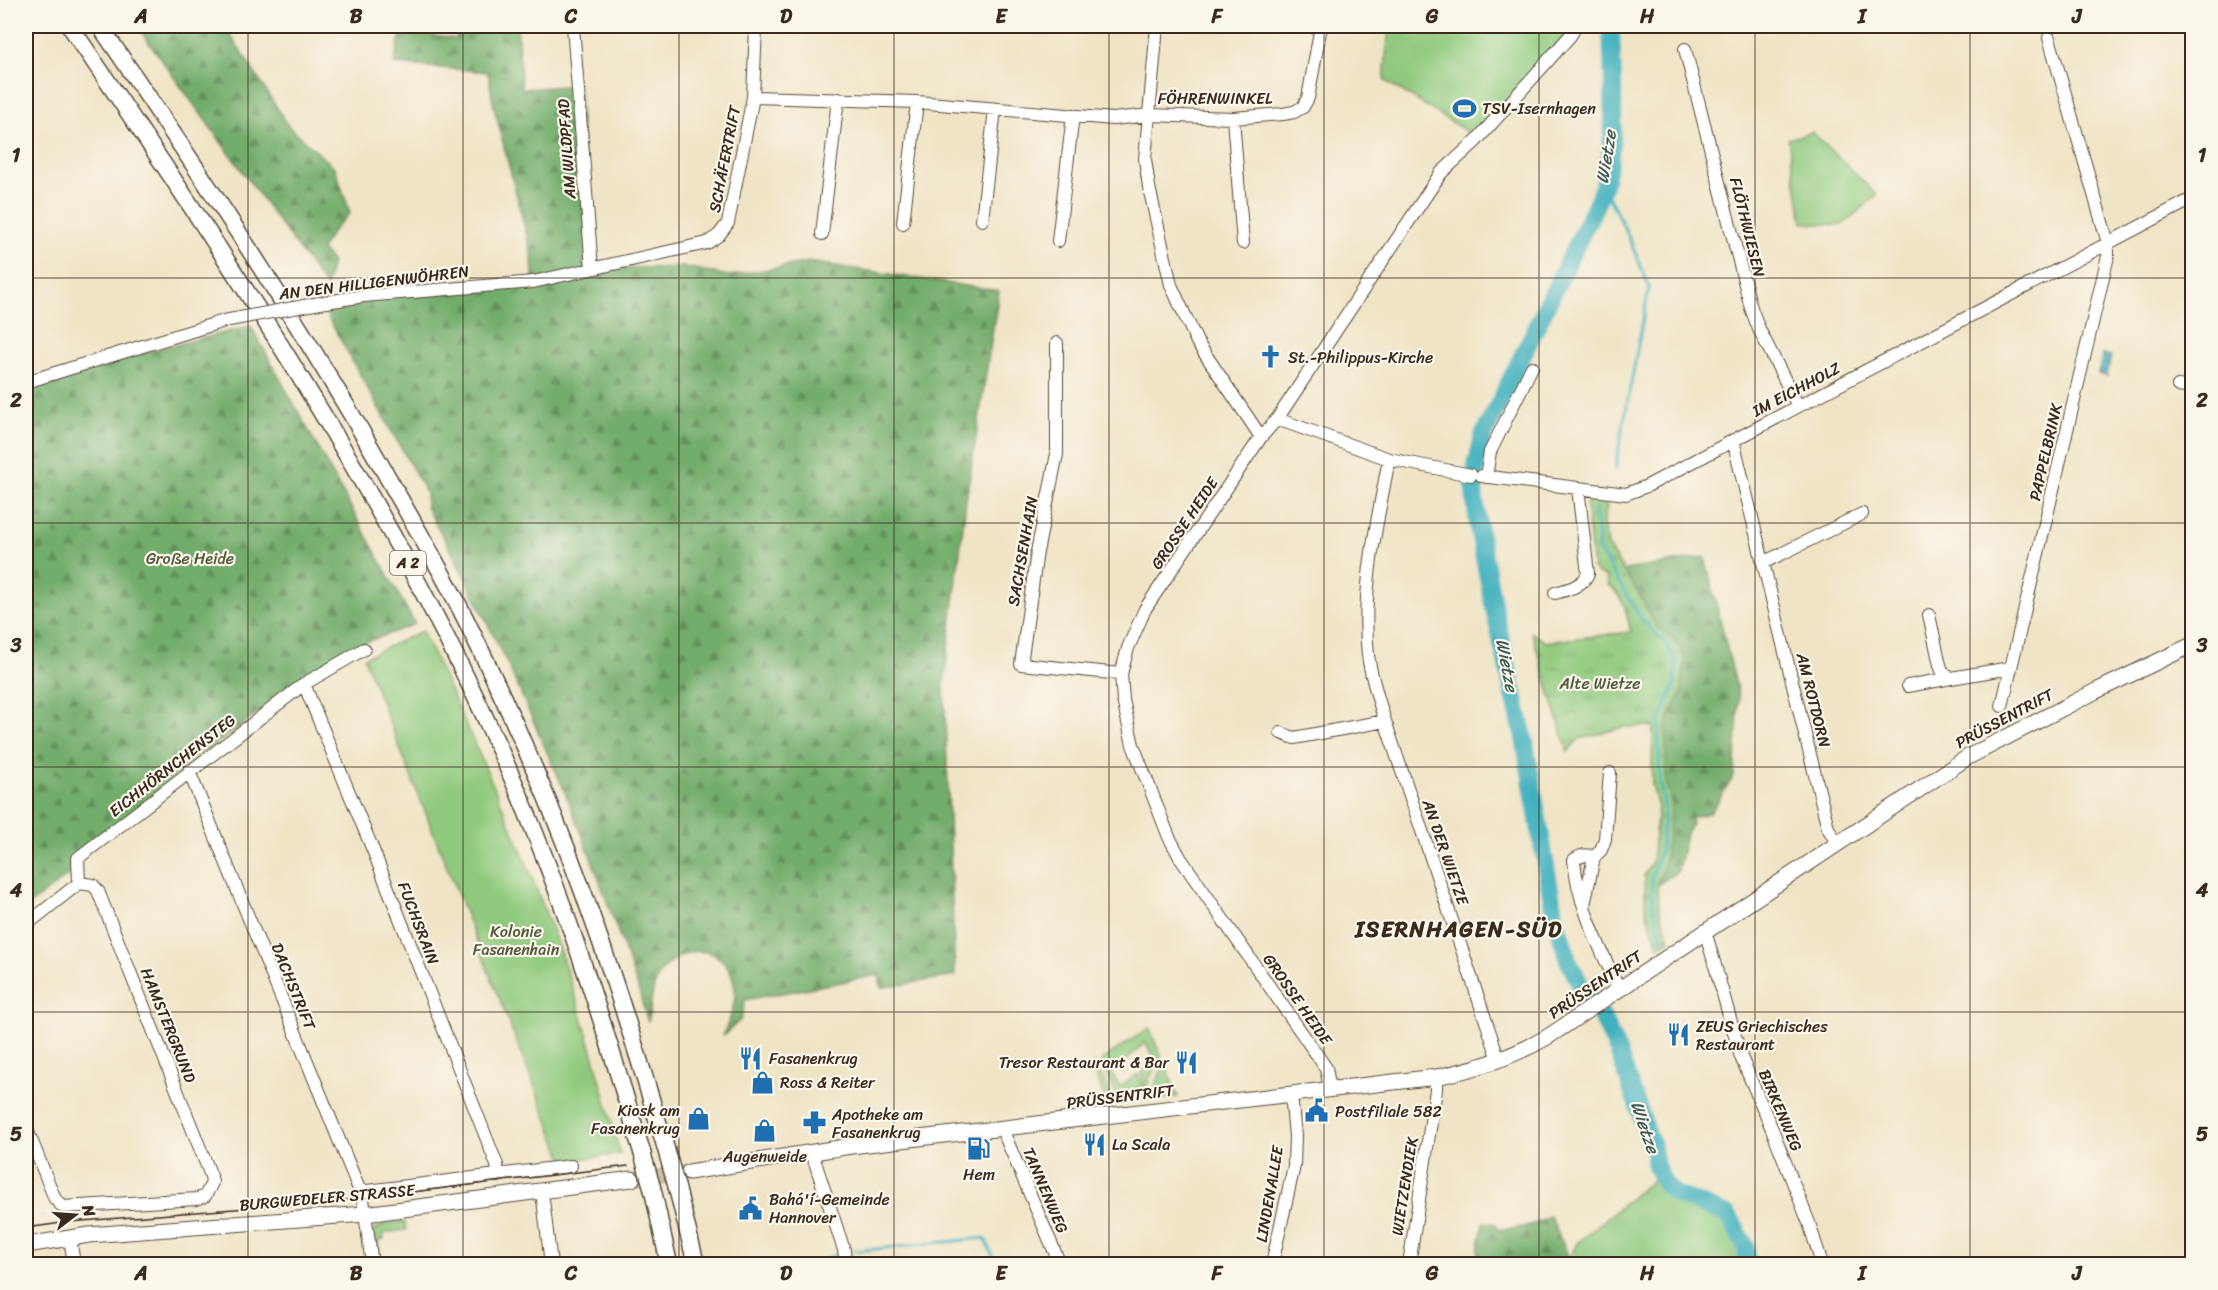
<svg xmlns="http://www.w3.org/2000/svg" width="2218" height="1290" font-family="Sriracha,sans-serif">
<defs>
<pattern id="forest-firs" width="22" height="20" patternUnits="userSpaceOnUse" patternTransform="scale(1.5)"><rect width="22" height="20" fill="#73ad6c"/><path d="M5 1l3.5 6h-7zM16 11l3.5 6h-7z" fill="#608d58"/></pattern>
<pattern id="park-tufts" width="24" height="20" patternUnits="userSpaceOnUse" patternTransform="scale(1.5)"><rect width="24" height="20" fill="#8fc97d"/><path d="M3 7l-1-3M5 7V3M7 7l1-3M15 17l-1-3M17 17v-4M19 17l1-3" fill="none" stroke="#76a366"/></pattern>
<pattern id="water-rules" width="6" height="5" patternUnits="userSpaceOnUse" patternTransform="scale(1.5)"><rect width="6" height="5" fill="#41b0bd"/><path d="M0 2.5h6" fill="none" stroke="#388f99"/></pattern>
</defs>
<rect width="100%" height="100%" fill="#fbf7ec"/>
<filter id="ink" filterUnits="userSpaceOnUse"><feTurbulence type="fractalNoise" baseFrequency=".0167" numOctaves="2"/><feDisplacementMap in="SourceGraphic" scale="12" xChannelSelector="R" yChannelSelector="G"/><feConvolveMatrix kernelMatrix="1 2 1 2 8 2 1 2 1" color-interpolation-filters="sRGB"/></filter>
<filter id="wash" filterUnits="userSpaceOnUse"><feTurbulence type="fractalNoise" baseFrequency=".008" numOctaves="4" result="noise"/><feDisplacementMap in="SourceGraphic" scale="24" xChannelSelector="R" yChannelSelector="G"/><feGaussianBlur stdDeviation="1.35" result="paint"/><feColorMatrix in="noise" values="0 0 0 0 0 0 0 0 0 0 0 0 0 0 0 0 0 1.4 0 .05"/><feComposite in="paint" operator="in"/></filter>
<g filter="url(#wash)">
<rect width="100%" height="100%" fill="#f0e4c6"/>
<path fill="#8fc97d" stroke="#657a4e" stroke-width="1.5" d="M1389,26H1570L1568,31L1474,136L1384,80Z
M1812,132L1877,195L1842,225L1803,223L1788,139Z
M422,631C483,759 543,890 585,1027C598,1069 609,1112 620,1154L564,1161L364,658Z
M1149,1028L1162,1058L1157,1061C1157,1069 1152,1072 1149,1079C1146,1085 1148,1093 1149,1099H1147L1141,1072L1157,1061L1145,1042L1125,1062L1111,1072L1120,1087L1138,1074L1142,1087L1135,1093L1136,1095L1143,1090L1144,1099L1120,1102L1102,1065V1060Z
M1096,1063L1114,1103L1107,1104L1092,1065Z
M1163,1064H1165L1178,1097L1155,1099C1153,1078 1159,1081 1163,1064Z
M1660,1166L1667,1181L1677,1192L1731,1213L1749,1247L1750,1264H1567L1577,1243L1651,1181Z
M405,1222L406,1230L384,1233V1239L378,1240L381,1264H377L373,1231L384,1224Z"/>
<path fill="url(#forest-firs)" stroke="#576c45" stroke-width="1.5" d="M137,26H225L289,127L335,168L350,213L335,228L321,249L332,262L326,287Z
M449,26H517L522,89L578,85L592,269L685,267L729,276L809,262L999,291L966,501L944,685L955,976L881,988L879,975L745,1000L741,1019L723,1036C728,1021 736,1007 735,991C733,952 694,938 667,966C664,969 659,973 658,977C651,989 651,1008 648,1022L636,982L592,860L565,792L508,665L454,556L426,507V493L320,303L533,282L532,256L493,103L488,72L394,64L401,32L459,39Z
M251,326L415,624L364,643L301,681L187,766L78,858L79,883L71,873L26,907V385L94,365Z
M1705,557L1739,697L1734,776L1710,813L1691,817L1692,824L1686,833L1678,871L1645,893L1644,875L1652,862L1658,807L1652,784L1653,726L1624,727L1578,739L1568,752L1532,633L1545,642L1631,632L1624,604L1613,588L1626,570Z
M1550,1216L1569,1257L1560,1264H1476L1483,1222L1496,1224L1497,1229C1516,1230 1534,1226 1550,1216Z"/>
<path fill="url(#park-tufts)" stroke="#657a4e" stroke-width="1.5" d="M1590,501L1597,502L1607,506L1603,524L1609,549L1637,591L1657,627L1673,638L1685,657L1681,695L1670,714L1666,727V782L1672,806L1664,866L1657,884L1659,909L1670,940L1659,947L1646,912L1644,875L1652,862L1658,807L1652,784L1653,726L1624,727L1578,739L1568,752L1532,633L1545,642L1631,632C1627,615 1624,594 1608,585L1606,577L1598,574L1593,568L1586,503Z"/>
<path fill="url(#water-rules)" stroke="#3e6d6e" stroke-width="1.5" d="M2103,354L2111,356L2107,376L2098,374Z"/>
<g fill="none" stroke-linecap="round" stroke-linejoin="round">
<path stroke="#41b0bd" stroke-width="3" d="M1603,186L1627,233L1649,287L1615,469
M1595,509L1599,550L1642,620L1668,646L1676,661L1674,686L1658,725L1660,783L1665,807L1660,851L1652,877L1653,907L1663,941
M855,1251L985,1238L996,1264
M814,1264L835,1255"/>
<path stroke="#41b0bd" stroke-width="18" d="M1611,26C1612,76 1618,130 1605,180C1603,190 1597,201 1593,211L1483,436L1476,466L1474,492L1479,531L1494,609L1524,738L1554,913L1568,960L1583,990L1602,1017L1618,1051L1653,1149L1656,1166L1664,1183L1675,1194L1728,1215L1746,1247L1748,1264"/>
</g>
</g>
<g filter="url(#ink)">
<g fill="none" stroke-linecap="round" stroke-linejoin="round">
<path stroke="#ccbfa4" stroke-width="15" stroke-dasharray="15 8" stroke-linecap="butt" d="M632,1179L685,1172"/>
<defs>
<path id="minor" d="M573,26L592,269
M1157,26L1145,159L1149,187L1171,285L1197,342L1261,437
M1685,49L1751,308L1759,329L1798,406
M753,97L917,102L1113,119L1150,115L1233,118L1283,114L1294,112L1303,107L1308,98L1321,26
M1233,118L1243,243
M982,220L995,109
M903,223L917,102
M822,234L838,99
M1058,241L1073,115
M320,303L364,296L533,282L707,243L719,235L728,223L753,97L756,26
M1057,343V454L1037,552L1021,664L1121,674
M26,382L224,321
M2178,386L2192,388
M1277,419L1389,459L1471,475
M1733,440L1828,828L1837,843
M1389,459C1377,524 1361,588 1368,655C1371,677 1378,699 1385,721L1499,1060
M1482,476L1626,494L1647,486L2192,199
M1486,477L1490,452L1532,367
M1763,563L1862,514
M1555,593C1569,589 1581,587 1588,574L1578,488
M1929,615L1940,665C1942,672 1944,675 1951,678L2010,668
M304,684L373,850L497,1165L498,1176
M1908,686L1951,678
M2002,706L2108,256V243L2049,38
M1281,733L1294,738L1385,721
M189,771L363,1199L372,1264
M1594,857C1586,854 1581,855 1574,860C1578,906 1600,947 1619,990
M1584,905L1594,857L1601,850L1605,839L1610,773
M26,925L79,883L78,858L304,684L364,649
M1703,932L1708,941L1741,1057L1772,1129L1809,1223L1822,1264
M1330,1089L1326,1068L1181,859L1169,837L1133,745L1123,700L1121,674L1128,648L1145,609L1261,437L1277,419L1441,173L1476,141L1570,36L1576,26
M26,1127L55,1199L63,1207L197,1199L205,1196L212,1183L211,1176L98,891L93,885L79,883
M1003,1129L1005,1136L1060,1264
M812,1153L844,1250L846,1264
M359,1192L571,1166
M542,1192L551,1264
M70,1238L74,1264
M1272,1264L1294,1166L1295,1136L1291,1094
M1409,1264L1436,1090V1077"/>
<path id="major" d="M689,1172L851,1146L1436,1077C1476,1069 1514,1057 1549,1036L1968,757L2096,691L2192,645
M26,1245L89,1235L365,1214L632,1179"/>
<path id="highway" d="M70,26C231,263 392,503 507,766C562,891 603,1021 642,1152
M100,26C204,178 306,331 396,492C420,534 445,577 466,620C517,723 562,829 599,937C624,1007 645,1078 666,1149
M677,1188L696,1264
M653,1191L669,1264"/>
</defs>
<use href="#minor" stroke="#564637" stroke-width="14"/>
<use href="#major" stroke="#564637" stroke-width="17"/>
<use href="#highway" stroke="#564637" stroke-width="19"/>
<use href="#minor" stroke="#fff" stroke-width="12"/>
<use href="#major" stroke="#fff" stroke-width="15"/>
<use href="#highway" stroke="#fff" stroke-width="16"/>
<path stroke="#3b2a1e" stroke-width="1.5" d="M26,1228L69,1222L337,1201L628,1166"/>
<defs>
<path id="minor-bridge" d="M224,321L320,303"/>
<path id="highway-bridge" d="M666,1149L677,1188
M642,1152L653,1191"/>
</defs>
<use href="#minor-bridge" stroke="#564637" stroke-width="14" stroke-linecap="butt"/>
<use href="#highway-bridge" stroke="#564637" stroke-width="19" stroke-linecap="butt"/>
<use href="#minor-bridge" stroke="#fff" stroke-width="12"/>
<use href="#highway-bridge" stroke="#fff" stroke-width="16"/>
</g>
</g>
<path fill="none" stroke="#3b2a1e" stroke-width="1.5" stroke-opacity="0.55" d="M248,26V1264M463,26V1264M679,26V1264M894,26V1264M1109,26V1264M1324,26V1264M1539,26V1264M1755,26V1264M1970,26V1264M26,278H2192M26,523H2192M26,767H2192M26,1012H2192"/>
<defs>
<symbol id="stadium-bare" viewBox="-9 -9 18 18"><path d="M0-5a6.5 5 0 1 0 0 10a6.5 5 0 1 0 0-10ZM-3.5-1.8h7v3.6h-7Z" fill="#1f6fb2" stroke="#fbf7ec" stroke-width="2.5" paint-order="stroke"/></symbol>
<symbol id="church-bare" viewBox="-9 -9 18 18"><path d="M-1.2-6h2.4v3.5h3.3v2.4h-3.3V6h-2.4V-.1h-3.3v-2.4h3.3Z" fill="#1f6fb2" stroke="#fbf7ec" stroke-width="2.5" paint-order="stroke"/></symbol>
<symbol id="restaurant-bare" viewBox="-9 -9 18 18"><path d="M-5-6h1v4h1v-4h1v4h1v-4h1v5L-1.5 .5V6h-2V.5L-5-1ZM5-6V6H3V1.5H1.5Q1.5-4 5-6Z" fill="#1f6fb2" stroke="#fbf7ec" stroke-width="2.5" paint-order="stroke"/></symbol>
<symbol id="shop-bare" viewBox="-9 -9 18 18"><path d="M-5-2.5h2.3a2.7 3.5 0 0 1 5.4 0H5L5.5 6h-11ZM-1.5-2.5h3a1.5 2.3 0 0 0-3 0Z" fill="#1f6fb2" stroke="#fbf7ec" stroke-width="2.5" paint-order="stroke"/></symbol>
<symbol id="civic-bare" viewBox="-9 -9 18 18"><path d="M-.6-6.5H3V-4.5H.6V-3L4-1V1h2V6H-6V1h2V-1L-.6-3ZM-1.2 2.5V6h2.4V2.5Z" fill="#1f6fb2" stroke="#fbf7ec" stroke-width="2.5" paint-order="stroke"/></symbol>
<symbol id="pharmacy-bare" viewBox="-9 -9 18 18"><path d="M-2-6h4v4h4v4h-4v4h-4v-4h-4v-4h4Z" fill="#1f6fb2" stroke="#fbf7ec" stroke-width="2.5" paint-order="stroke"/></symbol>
<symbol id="fuel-bare" viewBox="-9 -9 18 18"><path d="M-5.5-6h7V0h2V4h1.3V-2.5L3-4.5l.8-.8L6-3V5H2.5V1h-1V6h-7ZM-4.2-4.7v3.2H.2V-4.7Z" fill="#1f6fb2" stroke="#fbf7ec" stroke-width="2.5" paint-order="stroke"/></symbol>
</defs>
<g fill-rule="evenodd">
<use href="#stadium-bare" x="1448" y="92" width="33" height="33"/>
<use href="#church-bare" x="1254" y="340" width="33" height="33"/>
<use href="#restaurant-bare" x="1662" y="1018" width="33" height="33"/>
<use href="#restaurant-bare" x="734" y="1042" width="33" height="33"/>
<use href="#restaurant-bare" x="1170" y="1046" width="33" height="33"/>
<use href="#shop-bare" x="746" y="1066" width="33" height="33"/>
<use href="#civic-bare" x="1300" y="1094" width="33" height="33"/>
<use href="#shop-bare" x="682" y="1102" width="33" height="33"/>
<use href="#pharmacy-bare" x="798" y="1106" width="33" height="33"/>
<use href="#shop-bare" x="748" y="1114" width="33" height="33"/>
<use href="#restaurant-bare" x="1078" y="1128" width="33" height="33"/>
<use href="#fuel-bare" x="962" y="1132" width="33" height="33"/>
<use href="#civic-bare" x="734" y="1192" width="33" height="33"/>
</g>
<g text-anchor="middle" stroke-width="4.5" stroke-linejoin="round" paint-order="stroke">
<rect fill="#fbf7ec" stroke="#75685c" stroke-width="1.5" x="390" y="551" width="36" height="24" rx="4.5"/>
<g font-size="15" font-weight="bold" fill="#3b2a1e">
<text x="408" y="568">A 2</text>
</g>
<g font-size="16" fill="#3b2a1e" stroke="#fbf7ec">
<text x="1215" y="104">FÖHRENWINKEL</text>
<text transform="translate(566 149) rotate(-94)" y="6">AM WILDPFAD</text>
<text transform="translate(724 159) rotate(-79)" y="6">SCHÄFERTRIFT</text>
<text transform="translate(1748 227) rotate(76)" y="6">FLÖTHWIESEN</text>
<text transform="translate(374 282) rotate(-7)" y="6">AN DEN HILLIGENWÖHREN</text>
<text transform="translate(1796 389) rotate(-28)" y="6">IM EICHHOLZ</text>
<text transform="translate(2045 452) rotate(-77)" y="6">PAPPELBRINK</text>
<text transform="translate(1184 523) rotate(-56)" y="6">GROSSE HEIDE</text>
<text transform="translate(1022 551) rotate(-80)" y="6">SACHSENHAIN</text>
<text transform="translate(1814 700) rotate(76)" y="6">AM ROTDORN</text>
<text transform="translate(2004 718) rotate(-28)" y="6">PRÜSSENTRIFT</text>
<text transform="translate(172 765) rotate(-38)" y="6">EICHHÖRNCHENSTEG</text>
<text transform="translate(1446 852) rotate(71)" y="6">AN DER WIETZE</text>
<text transform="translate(419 923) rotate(69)" y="6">FUCHSRAIN</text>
<text transform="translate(1595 984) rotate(-34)" y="6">PRÜSSENTRIFT</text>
<text transform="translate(294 986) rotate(68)" y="6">DACHSTRIFT</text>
<text transform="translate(1298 999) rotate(55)" y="6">GROSSE HEIDE</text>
<text transform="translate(169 1025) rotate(68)" y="6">HAMSTERGRUND</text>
<text transform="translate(1120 1096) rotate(-7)" y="6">PRÜSSENTRIFT</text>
<text transform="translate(1781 1110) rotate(67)" y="6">BIRKENWEG</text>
<text transform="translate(1404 1186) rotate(-81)" y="6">WIETZENDIEK</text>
<text transform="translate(1046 1190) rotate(67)" y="6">TANNENWEG</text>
<text transform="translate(1269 1194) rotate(-80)" y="6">LINDENALLEE</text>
<text transform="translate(327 1197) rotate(-5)" y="6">BURGWEDELER STRASSE</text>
</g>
<g font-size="16" fill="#3b2a1e" stroke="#fbf7ec" text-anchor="start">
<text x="1482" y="114">TSV-Isernhagen</text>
<text x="1288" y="363">St.-Philippus-Kirche</text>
<text x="1696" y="1032">ZEUS Griechisches<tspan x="1696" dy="18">Restaurant</tspan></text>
<text x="769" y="1064">Fasanenkrug</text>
<text x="1169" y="1068" text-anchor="end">Tresor Restaurant &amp; Bar</text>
<text x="780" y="1088">Ross &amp; Reiter</text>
<text x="680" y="1116" text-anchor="end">Kiosk am<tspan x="680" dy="18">Fasanenkrug</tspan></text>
<text x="1335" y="1117">Postfiliale 582</text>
<text x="832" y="1120">Apotheke am<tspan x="832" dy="18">Fasanenkrug</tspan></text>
<text x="1112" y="1150">La Scala</text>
<text x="765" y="1162" text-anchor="middle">Augenweide</text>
<text x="979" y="1180" text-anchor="middle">Hem</text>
<text x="769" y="1205">Bahá'í-Gemeinde<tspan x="769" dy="18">Hannover</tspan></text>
</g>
<g font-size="16" fill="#545a3a" stroke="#fbf7ec">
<text x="190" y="564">Große Heide</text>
<text x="1600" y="689">Alte Wietze</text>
<text x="516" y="937">Kolonie<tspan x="516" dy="18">Fasanenhain</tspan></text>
</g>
<g font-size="18" font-style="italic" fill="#3d5956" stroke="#fbf7ec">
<text transform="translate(1606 157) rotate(-81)" y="6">Wietze</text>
<text transform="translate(1507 665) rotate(79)" y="6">Wietze</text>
<text transform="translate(1645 1127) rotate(71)" y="6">Wietze</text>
</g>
<g font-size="22" font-weight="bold" letter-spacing="1.5" fill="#3b2a1e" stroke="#fbf7ec">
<text x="1459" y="937">ISERNHAGEN-SÜD</text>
</g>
</g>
<rect width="2218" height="1290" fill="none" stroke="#fbf7ec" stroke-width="66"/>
<g transform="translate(75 1215) rotate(73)" stroke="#fbf7ec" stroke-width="4.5" paint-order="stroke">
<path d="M0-4.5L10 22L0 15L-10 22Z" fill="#3b2a1e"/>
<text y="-9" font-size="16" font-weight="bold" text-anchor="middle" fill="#3b2a1e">N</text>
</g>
<rect x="33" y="33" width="2152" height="1224" fill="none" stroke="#3b2a1e" stroke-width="2"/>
<g font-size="20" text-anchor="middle" font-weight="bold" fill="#3b2a1e">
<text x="141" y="23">A</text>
<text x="356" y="23">B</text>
<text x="571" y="23">C</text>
<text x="786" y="23">D</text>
<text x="1001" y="23">E</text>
<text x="1217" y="23">F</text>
<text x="1432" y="23">G</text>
<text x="1647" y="23">H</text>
<text x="1862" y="23">I</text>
<text x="2077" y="23">J</text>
<text x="16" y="162">1</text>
<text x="2202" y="162">1</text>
<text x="16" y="407">2</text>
<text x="2202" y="407">2</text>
<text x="16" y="652">3</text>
<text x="2202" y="652">3</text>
<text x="16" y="897">4</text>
<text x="2202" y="897">4</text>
<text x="16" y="1141">5</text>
<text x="2202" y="1141">5</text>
<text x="141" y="1280">A</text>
<text x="356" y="1280">B</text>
<text x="571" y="1280">C</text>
<text x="786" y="1280">D</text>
<text x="1001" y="1280">E</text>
<text x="1217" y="1280">F</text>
<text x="1432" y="1280">G</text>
<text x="1647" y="1280">H</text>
<text x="1862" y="1280">I</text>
<text x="2077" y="1280">J</text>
</g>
</svg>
